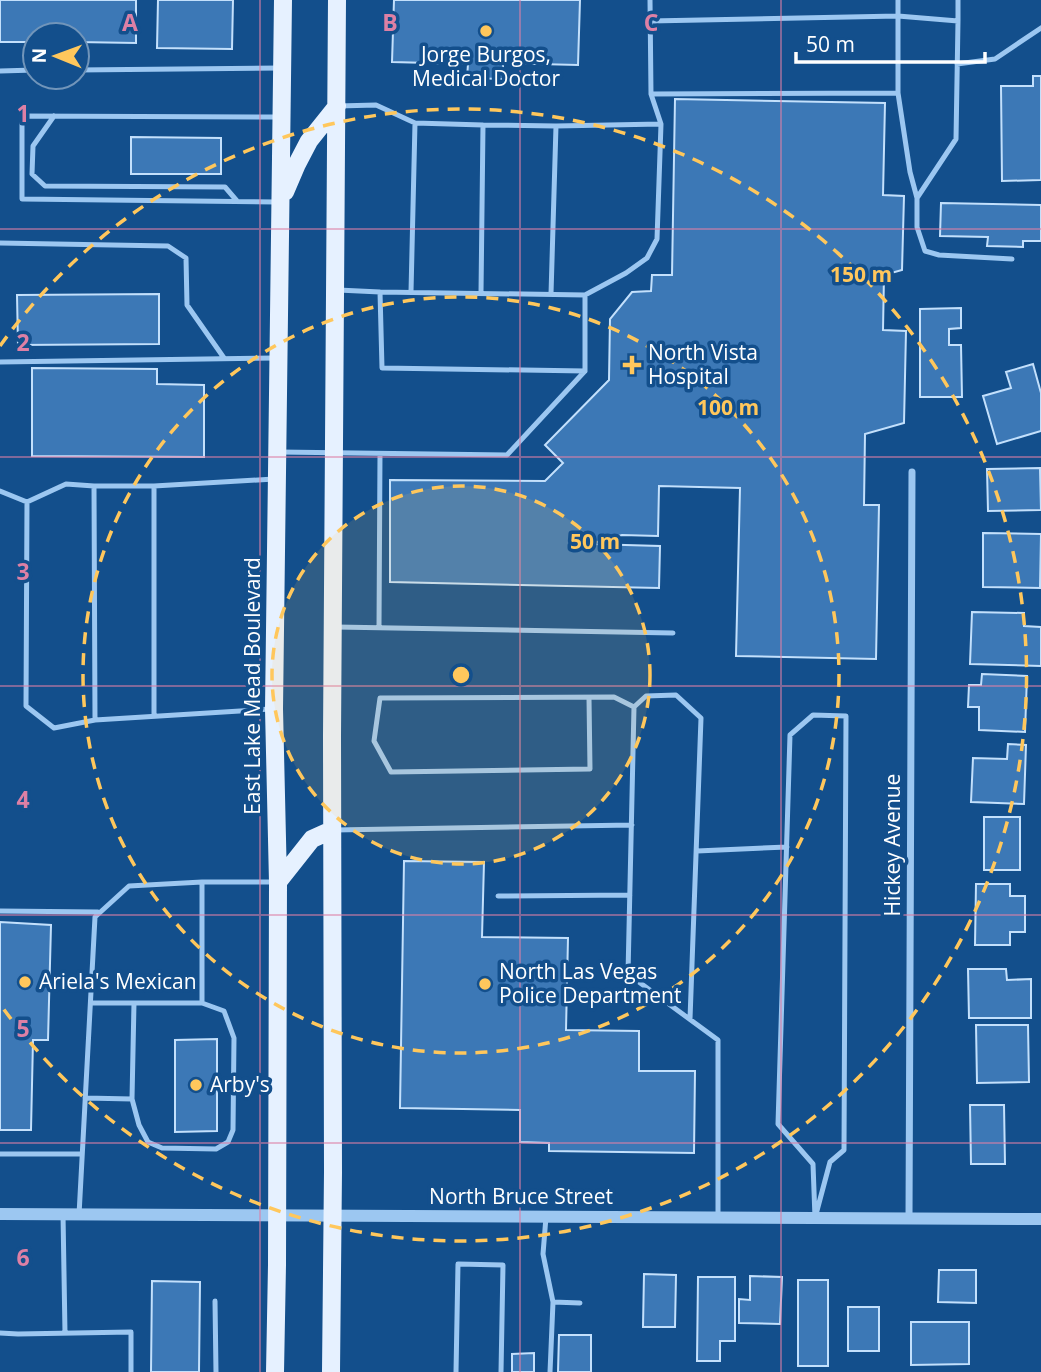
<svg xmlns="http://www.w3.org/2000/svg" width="1041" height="1372" font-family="'Open Sans',sans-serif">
<rect width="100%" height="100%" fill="#134f8c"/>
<path fill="#3c78b6" stroke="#c3e0fc" stroke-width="2" d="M0,0H136V43L77,42V35H35V42H0Z
M158,0H233L232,49L157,48Z
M394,0H580L578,65L503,63V79L467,78L468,64L392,62Z
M1033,76H1041V180L1002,181L1001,86H1033Z
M675,99L885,103L883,195L904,196L902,270L884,275L883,330L906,331L904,423L865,434L864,505H879L876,659L736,656L740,488L659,486L658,536L622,535L590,544L660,546L659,588L390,582V480L545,481L563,463L545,445L609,380L610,319L632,292L651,291L652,275H672Z
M131,137L221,138V174H131Z
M941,203L1041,205V241H1023V247L987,246L988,237L940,236Z
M159,294V344L18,345L17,295Z
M961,308V328L949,329V345H961L962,397H920V309Z
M1033,364L1041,393V431L997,444L983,396L1011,388L1006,372Z
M32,368L157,369V384L204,385V457L32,456Z
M1040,468L1041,510L988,511L987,469Z
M983,533L1041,534L1040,588L983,587Z
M972,612L1024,613V626L1041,627V666L970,664Z
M982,674L1027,676L1025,732L979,730V707H968L969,685H981Z
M1008,744L1026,745L1024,804L971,802L973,758L1007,759Z
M984,817H1020V870H984Z
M404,861L484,862L482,937L568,938L566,1030L639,1031V1071H695L694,1153L549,1151V1143L520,1142V1110L400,1108Z
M976,884H1010V896H1025V932H1010V945H975Z
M0,922L51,925L48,1040H33L31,1130H0Z
M968,969H1006L1007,980L1031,979V1018H969Z
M976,1025H1028L1029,1082L977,1083Z
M217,1039V1131L175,1132V1040Z
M970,1105H1004L1005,1164H971Z
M939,1270H976V1303L938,1302Z
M644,1274L676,1275L675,1327H643Z
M750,1276L782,1277L780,1324L739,1323V1299L750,1300Z
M698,1277H735V1341H720V1361H697Z
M798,1280H828V1366H798Z
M152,1281L200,1282L199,1372H151Z
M848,1307H879V1351H848Z
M911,1322H969V1364L911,1365Z
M559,1335H591V1372H558Z
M534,1353V1372H512V1354Z"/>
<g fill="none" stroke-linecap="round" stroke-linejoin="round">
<path stroke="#9cc7f1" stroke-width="5" d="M650,0L651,94L898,93V0
M650,21L898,16L958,21V0
M957,64L995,59L1041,28
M77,70L280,68
M0,71L35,70
M898,93L910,172L917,198L956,139L958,21
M338,106L376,105L415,123
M54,116L33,146L32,174L45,186L225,187L237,201
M483,125L556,126L551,294
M556,126L661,124
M917,198V227L925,251L939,255L1012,259
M277,202L22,199V116L279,117
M0,243L168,246L186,258L187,305L224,358
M338,290L380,292
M380,292L585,295V371L382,368Z
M411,292L415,123L483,125L481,293
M585,295L626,273L647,258L657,239L661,124L651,94
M0,362L275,358
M279,452L507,455L585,371
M94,486H154L274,479
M0,491L27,502
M336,627L673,633
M379,628L380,454
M589,698L590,769L391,772L374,741L380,698L614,697L634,707
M813,715L846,716L844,1150L830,1162L815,1218L813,1164L778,1124L790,735Z
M154,716V486
M95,720L94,486L66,484L27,502L26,706L54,728L95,720L271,709
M334,830L632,825
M697,851L787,847
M498,896L630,895
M0,911L98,912
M91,1003H202L224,1011L234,1038L233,1130L228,1142L216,1149L162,1148L148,1142L139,1125L132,1099
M202,1003V882
M690,1019L701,718L676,695L646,696L634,707L628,974L718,1040V1217
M85,1098L132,1099L134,1003
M0,1154H82
M63,1214L65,1333
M79,1215L95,917L129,886L202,882H275
M546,1217L543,1254L553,1302L550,1372
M215,1301L216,1372
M553,1302L580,1303
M0,1333L18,1334L131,1332V1372
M456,1372L458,1264L503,1265L501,1372"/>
<path stroke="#9cc7f1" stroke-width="7" d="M909,1218L912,472"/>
<path stroke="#9cc7f1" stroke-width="12" d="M0,1214L1041,1219"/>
<path stroke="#e6f1ff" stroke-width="18" d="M285,192L297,164L309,141L337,106
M278,882L312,839L332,830
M275,1372L277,1265L278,882L274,709L283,0
M331,1372L333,1172L332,737L337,0"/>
</g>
<path fill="none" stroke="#dd80a5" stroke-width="2" stroke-opacity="0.55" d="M260,0V1372M520,0V1372M781,0V1372M0,229H1041M0,457H1041M0,686H1041M0,915H1041M0,1143H1041"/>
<circle cx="461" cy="675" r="189" fill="#ffc75c" fill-opacity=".12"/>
<g fill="none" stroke="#ffc75c" stroke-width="3.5" stroke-dasharray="12 9">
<circle cx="461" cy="675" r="189"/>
<circle cx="461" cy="675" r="378"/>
<path d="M0 346A566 566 0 1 1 0 1004"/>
</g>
<g fill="#ffc75c" stroke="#134f8c" stroke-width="2.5">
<circle cx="486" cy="31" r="7"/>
<path d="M628.5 354.5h7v7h7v7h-7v7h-7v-7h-7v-7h7z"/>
<circle cx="25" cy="982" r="7"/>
<circle cx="485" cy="984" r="7"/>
<circle cx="196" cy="1085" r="7"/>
</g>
<g text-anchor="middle" stroke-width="7" stroke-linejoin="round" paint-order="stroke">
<g font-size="21" fill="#fff" stroke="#134f8c" text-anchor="start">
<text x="486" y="62" text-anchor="middle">Jorge Burgos,<tspan x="486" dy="24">Medical Doctor</tspan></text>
<text x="648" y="360">North Vista<tspan x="648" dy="24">Hospital</tspan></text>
<text x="499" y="979">North Las Vegas<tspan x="499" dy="24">Police Department</tspan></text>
<text x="39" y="989">Ariela's Mexican</text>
<text x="210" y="1092">Arby's</text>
</g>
<g font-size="21" fill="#fff" stroke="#134f8c">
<text transform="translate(253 686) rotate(-90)" y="7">East Lake Mead Boulevard</text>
<text transform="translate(893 845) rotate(-90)" y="7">Hickey Avenue</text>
<text x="521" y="1204">North Bruce Street</text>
</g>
</g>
<g font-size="23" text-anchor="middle" font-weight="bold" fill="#dd80a5" stroke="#134f8c" stroke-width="7" stroke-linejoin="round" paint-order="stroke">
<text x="130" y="31">A</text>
<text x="390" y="31">B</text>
<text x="651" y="31">C</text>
<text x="23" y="122">1</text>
<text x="23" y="351">2</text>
<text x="23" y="580">3</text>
<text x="23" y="808">4</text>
<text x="23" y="1037">5</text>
<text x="23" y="1266">6</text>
</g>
<circle cx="461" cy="675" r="10" fill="#ffc75c" stroke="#134f8c" stroke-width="3.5"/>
<g font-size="21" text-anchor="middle" font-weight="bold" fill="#ffc75c" stroke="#134f8c" stroke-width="7" stroke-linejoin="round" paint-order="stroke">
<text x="861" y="282">150 m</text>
<text x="728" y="415">100 m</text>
<text x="595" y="549">50 m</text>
</g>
<g transform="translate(56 56) rotate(271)"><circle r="33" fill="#134f8c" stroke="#7195ba" stroke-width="2"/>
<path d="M0-5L12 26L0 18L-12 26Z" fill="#ffc75c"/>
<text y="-10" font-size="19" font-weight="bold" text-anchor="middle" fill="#ffffff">N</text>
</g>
<path d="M796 52v10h189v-10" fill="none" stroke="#ffffff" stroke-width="3.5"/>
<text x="806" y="52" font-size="21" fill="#ffffff" stroke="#134f8c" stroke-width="5" paint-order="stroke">50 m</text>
</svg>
